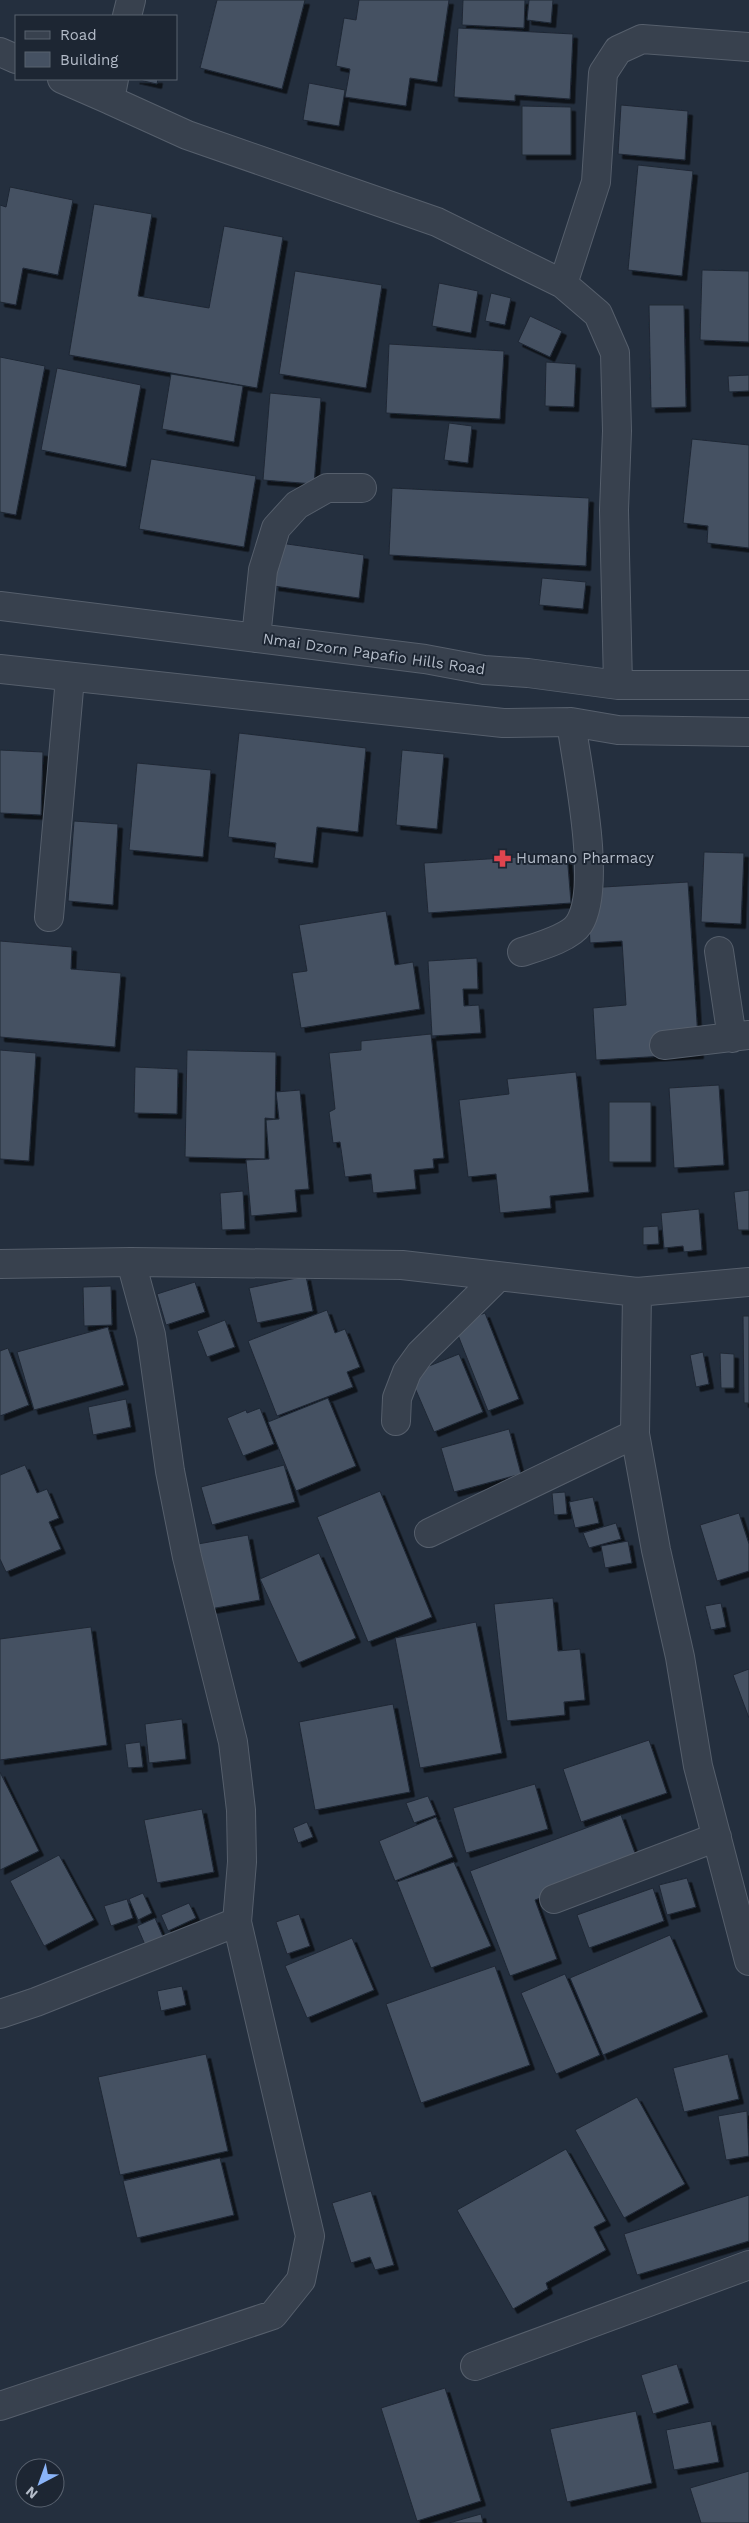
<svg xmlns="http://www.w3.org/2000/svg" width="749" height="2523" font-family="'Work Sans',sans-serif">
<defs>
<filter id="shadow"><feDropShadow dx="4.5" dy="4.5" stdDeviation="0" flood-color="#0009"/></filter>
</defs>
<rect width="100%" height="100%" fill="#242f3e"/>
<path fill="#455162" stroke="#1f2835" filter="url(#shadow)" d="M217,0H305L282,89L200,68Z
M359,0H449L437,82L410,78L406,106L345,97L350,69L336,66L344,18L356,20Z
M463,0H525L524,28L462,25Z
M529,0H553L551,23L527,20Z
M458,28L573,34L570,99L515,95V101L454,97Z
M135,79H158L157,84Z
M309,83L345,90L339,126L303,120Z
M621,105L688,111L685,160L618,154Z
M522,106L571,107V155H522Z
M638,165L693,171L682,276L628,270Z
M10,187L73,200L58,275L23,268L16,305L0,302V205L6,207Z
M94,204L152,214L138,296L209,308L224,226L283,237L257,388L69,355Z
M702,270L749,271V342L700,340Z
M295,271L382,285L366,388L279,374Z
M439,283L478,291L471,333L432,326Z
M491,293L511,298L505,325L485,321Z
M649,305H684L686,407L651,408Z
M530,316L562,331L550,357L518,342Z
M389,344L504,351L500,419L386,413Z
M0,357L45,366L16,515L0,512Z
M546,362L576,364L574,407L545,406Z
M57,368L141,385L126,467L41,450Z
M171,374L243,386L234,442L162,429Z
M749,375V391L729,392L728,376Z
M270,393L321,398L314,484L263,480Z
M449,423L472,426L468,463L444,460Z
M692,439L749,445V548L707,543L708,526L683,523Z
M151,459L256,476L244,547L139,529Z
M392,488L589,498L586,566L389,555Z
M280,543L364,555L359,598L274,586Z
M542,578L586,582L583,609L539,605Z
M239,733L366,748L358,832L317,827L313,863L274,858L276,843L228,837Z
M0,750L43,752L41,815L0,813Z
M402,750L444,754L437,829L396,825Z
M137,763L211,770L203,857L129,850Z
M74,821L118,824L113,905L68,901Z
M704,852L744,853L741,924L701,922Z
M567,854L571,903L428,913L424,863Z
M688,882L699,1054L596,1060L593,1008L626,1005L622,941L590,943L587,888Z
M386,911L395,965L413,962L420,1009L301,1028L292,973L307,971L299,925Z
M0,941L72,947L71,969L121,973L115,1047L0,1037Z
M477,958L478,989H463L464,1006L479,1005L481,1033L432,1036L428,961Z
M431,1034L444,1158L433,1159L434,1168L414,1170L416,1189L373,1193L371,1174L345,1177L340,1142L333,1143L329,1112L335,1109L329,1053L361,1050V1041Z
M0,1050L36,1053L29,1161L0,1159Z
M187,1050L276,1052L275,1119L265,1118V1159L185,1157Z
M135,1067L178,1069L177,1114L134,1113Z
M576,1072L589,1192L550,1196L551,1208L500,1213L496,1174L468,1177L459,1100L509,1094L507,1079Z
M719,1085L724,1165L674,1168L669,1088Z
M300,1090L309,1189L295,1190L297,1212L251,1216L246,1160L269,1159L266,1120L279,1119L276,1092Z
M609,1102H651V1162H609Z
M749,1190V1230H738L734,1192Z
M243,1191L245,1229L222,1230L220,1193Z
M699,1209L702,1250L684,1252L683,1246L664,1248L661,1213Z
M658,1226L659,1244L643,1245V1227Z
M306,1276L313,1311L257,1323L249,1288Z
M195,1282L205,1312L166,1325L157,1294Z
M111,1286L112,1325L84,1326L83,1287Z
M327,1310L335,1333L345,1329L360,1367L347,1372L353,1387L277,1416L248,1341Z
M485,1313L519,1399L488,1411L454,1325Z
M743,1316H749V1403H744Z
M225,1320L235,1347L207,1357L197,1331Z
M108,1327L124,1385L34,1410L17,1352Z
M8,1348L29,1405L0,1416V1351Z
M703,1352L709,1384L696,1387L690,1355Z
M720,1353L734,1354V1388H721Z
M459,1354L483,1412L434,1432L409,1374Z
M328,1398L356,1466L296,1491L268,1422Z
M126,1399L131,1427L93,1435L88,1407Z
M260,1408L274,1444L243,1456L227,1418L246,1410L247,1413Z
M509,1429L521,1474L454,1492L441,1448Z
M25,1465L37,1493L47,1489L59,1518L49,1522L61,1549L6,1572L0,1559V1475Z
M284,1465L295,1502L212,1525L201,1487Z
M380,1491L432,1617L368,1642L317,1517Z
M565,1492L567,1514L554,1515L552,1493Z
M593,1497L599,1523L575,1528L569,1502Z
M739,1513L749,1544V1571L717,1581L700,1525Z
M616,1523L621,1539L589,1548L583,1533Z
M248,1535L260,1600L210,1609L198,1544Z
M628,1541L632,1563L605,1568L601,1546Z
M319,1553L356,1638L298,1663L260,1579Z
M553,1598L558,1651L580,1649L585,1700L564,1702L565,1715L507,1721L494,1604Z
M721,1603L726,1627L711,1630L705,1606Z
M476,1622L502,1753L420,1768L395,1638Z
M91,1627L107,1745L0,1760V1639Z
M749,1669V1718L733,1675Z
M393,1704L410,1792L315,1810L299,1722Z
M182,1719L186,1759L149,1763L145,1724Z
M649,1740L667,1793L581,1822L563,1769Z
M140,1742L143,1767L128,1768L125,1744Z
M0,1772L39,1851L0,1870Z
M535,1784L548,1829L466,1853L453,1808Z
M428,1796L436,1815L414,1823L406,1803Z
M202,1809L214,1872L157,1883L144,1820Z
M621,1815L638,1861L535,1900L557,1959L510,1976L470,1871Z
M436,1817L453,1857L395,1881L379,1841Z
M307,1822L313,1837L298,1843L293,1828Z
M59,1855L94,1920L44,1946L10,1881Z
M454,1862L491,1946L431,1968L397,1882Z
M687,1878L696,1907L667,1915L659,1885Z
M653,1888L664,1921L589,1948L577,1915Z
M143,1893L152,1913L138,1920L129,1899Z
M127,1899L133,1918L111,1926L104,1906Z
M189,1903L196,1918L168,1931L161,1915Z
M299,1914L310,1946L287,1954L276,1922Z
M155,1918L164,1939L146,1947L137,1926Z
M670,1935L703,2012L603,2055L570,1978Z
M352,1938L374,1990L307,2018L285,1966Z
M495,1966L530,2065L421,2103L386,2004Z
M565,1974L600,2055L556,2074L521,1993Z
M182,1986L186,2005L161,2011L157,1991Z
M206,2054L228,2151L120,2175L98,2077Z
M728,2054L739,2099L684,2112L673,2068Z
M637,2097L685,2184L624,2218L575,2130Z
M747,2111L749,2156L726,2160L718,2116Z
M566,2149L606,2221L594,2227L606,2250L546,2283L548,2289L513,2309L457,2210Z
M220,2158L234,2215L137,2238L123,2181Z
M371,2191L394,2265L375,2270L370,2257L351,2263L332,2203Z
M749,2195V2241L637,2275L624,2234Z
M677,2364L689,2403L653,2414L641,2375Z
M445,2388L481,2501L417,2521L381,2408Z
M636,2411L652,2483L567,2502L550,2429Z
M711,2421L719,2462L674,2470L666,2430Z
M749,2471V2523H701L690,2488Z
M481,2514L483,2523H449Z"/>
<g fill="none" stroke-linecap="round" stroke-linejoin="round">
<defs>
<path id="minor" d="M127,16L131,0
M0,52L16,59
M62,79L110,100
M114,79L110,100L187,135L437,222L563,284L598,314L615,353L617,431L614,510L618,685
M563,284L596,182L603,73L618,50L642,39L749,47
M0,606L425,659L484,670L528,673L618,685H749
M256,638L263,570L276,528L297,505L327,488H362
M0,669L503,723L571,722L618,730L749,732
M49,917L70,678
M719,951L732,1038
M522,952C537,947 570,938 579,924C603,887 577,767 571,722
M664,1045L749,1035
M0,1264L131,1262L402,1265L637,1292L749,1282
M637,1292L635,1434L656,1550L680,1657L698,1766L749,1961
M396,1421L397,1398L407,1372L420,1354L498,1277
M429,1533L635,1434
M554,1899L717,1837
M0,2014L36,2002L237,1922
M475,2366L749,2265
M0,2406L273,2315L301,2280L310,2236L237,1922L242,1862L241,1810L233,1742L187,1557L170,1471L151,1335L131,1262"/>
</defs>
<use href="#minor" stroke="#565f6c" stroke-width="30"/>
<use href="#minor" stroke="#38414e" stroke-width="28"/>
</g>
<defs>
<symbol id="pharmacy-bare" viewBox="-9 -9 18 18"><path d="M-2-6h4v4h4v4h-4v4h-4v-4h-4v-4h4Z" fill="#e0444e" stroke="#1d2633" stroke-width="2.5" paint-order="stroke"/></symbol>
</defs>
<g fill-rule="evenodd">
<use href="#pharmacy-bare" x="490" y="846" width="25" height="25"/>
</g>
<g text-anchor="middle" stroke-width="4" stroke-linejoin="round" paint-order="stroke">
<g font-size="15" fill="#b4bcc9" stroke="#1d2633">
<text transform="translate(374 654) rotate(8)" y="5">Nmai Dzorn Papafio Hills Road</text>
</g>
<g font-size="15" fill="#b4bcc9" stroke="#1d2633" text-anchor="start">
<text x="516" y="863">Humano Pharmacy</text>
</g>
</g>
<rect x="15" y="15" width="162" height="65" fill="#1d2633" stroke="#59626f"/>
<rect x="25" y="31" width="25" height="8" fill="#38414e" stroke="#59626f"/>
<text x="60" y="40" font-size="15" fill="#b4bcc9">Road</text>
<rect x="25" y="52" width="25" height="15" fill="#455162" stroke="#59626f"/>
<text x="60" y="65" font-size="15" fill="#b4bcc9">Building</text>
<g transform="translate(40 2483) rotate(221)"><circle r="24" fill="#1d2633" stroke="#59626f"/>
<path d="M0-4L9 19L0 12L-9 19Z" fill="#8ab4f8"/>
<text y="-8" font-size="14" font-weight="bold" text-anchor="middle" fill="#b4bcc9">N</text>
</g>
</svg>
